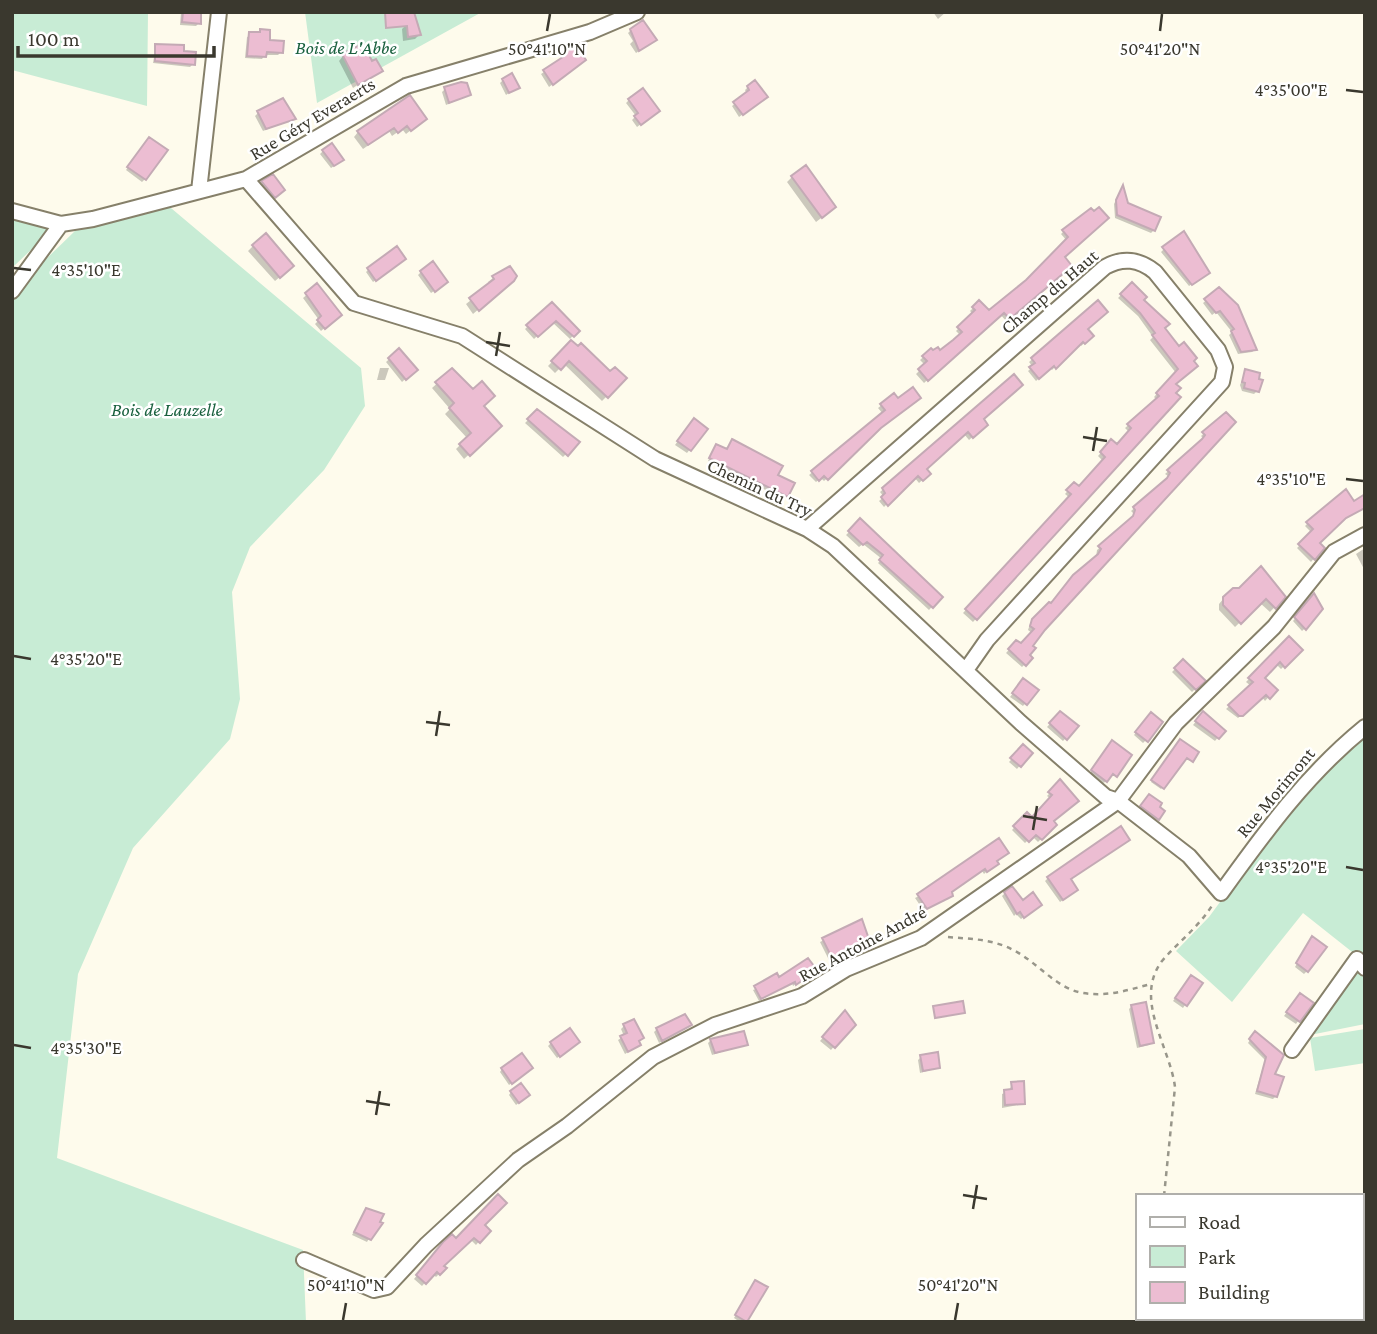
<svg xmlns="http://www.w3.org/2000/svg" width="1377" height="1334" font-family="'Crimson Pro',serif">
<rect width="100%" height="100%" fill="#fefbec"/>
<path fill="#c8ecd5" d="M12,12H148L147,106L12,70Z
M305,12H482L317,103Z
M165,203L361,368L365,406L324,470L250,547L232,592L240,699L230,739L133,848L78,974L57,1158L303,1250L306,1322H12V292L75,231Z
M12,219L53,229L14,266L12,264Z
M1365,733V1024L1305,1036L1361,959L1303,913L1232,1002L1176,951L1209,917L1303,789Z
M1365,1029V1063L1315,1071L1310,1038Z"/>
<path fill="#0003" d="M181,12H199V23L196,26L180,25Z
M933,12H946L938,19Z
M418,23L420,34L415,39L403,41L402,29L407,24Z
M631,30L651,43L636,53L630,44L633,41L628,33Z
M261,31L281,52L278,55H265L262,59L245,58L247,37Z
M156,46L193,64L190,67L153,63Z
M565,53L581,63L549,87L541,74L564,59Z
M343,56L372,63L380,70L353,88L339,61Z
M503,80L518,87L506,95L500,83Z
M748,87L762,100L739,117L732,106L747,94L745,90Z
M445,89L469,95L446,105L442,92Z
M629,100L655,113L637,127L632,120L636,116L626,103Z
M258,113L293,119L263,131L255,116Z
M420,123L406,134L402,129L392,136L389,131L363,149L354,137L358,132Z
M146,142L145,179L142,182L126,170Z
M323,151L339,163L331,168L320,154Z
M273,177L280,193L271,199L259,186Z
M792,177L829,212L816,222L787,182Z
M1122,188L1126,204L1154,230L1151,233L1115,218L1114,204Z
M1073,222L1062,257L1067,268L1006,321L1000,314L924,383L916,374L925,365L920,360L931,350L940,352L960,335L956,331L973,314L970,311L979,302L989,312L1049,262L1067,241L1061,234Z
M253,246L287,271L275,281L248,251Z
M1164,249L1205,276L1189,286L1161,252Z
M401,261L373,282L366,272L369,269Z
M421,272L443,285L431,293L418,275Z
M493,278L507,285L473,314L466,304L490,285L488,282Z
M1132,284L1178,349L1195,358L1174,384V393L1178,397L973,622L963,613L1070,498L1065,494L1074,484L1079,488L1103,461L1098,456L1109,444L1117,446L1129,432L1125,428L1157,400L1154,397L1176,373L1150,340L1153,337L1138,316L1118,298Z
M317,286L339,315L321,331L315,324L319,320L303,298Z
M1219,290L1255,350L1252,352L1238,354L1229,335L1232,332L1216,312L1212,315L1203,303Z
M1098,303L1086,329L1089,339L1081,346L1079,343L1052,370L1050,368L1036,381L1028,371L1033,367L1029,362Z
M551,304L577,331L570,339L552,322L534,339L525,329Z
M571,342L610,373L625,378L602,401L564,364L555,373L548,366Z
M399,350L415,370L402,382L386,362Z
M380,368H389L385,380H377Z
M452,370L500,426L464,459L456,449L467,438L445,414L450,409L432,388Z
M1246,371L1257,391L1254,394L1242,391L1240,385Z
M1014,376L982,420L986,425L969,440L964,434L925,469L929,474L919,483L914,477L884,507L879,501L884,497L880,492Z
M893,396L876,431L824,481L821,478L816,482L809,475L883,414L878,408Z
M537,411L578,442L563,457L525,423Z
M1226,414L1031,646L1028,655L1031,658L1022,667L1006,653L1016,642L1021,646L1032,633L1028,630L1030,624L1096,557L1097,550L1131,520L1134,514L1131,511L1165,482L1168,476L1165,474L1200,443L1203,438L1201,436Z
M691,423L706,429L687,453L675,445Z
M732,441L776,476L786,496L783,499L708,461L714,449L726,451Z
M1354,504L1365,507L1341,521L1318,543L1323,548L1311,562L1297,548L1312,533L1305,526L1308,523Z
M860,521L941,597L929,610L878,563L882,559L863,544L859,547L846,535Z
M1365,548V571L1356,554Z
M1314,596L1313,621L1302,631L1293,621Z
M1284,597L1270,612L1260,603L1235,627L1219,610V604L1224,598Z
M1289,638L1301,650L1281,669L1276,664L1263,678L1275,690L1265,701L1262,697L1238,718L1226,709L1251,686L1246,682Z
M1183,661L1203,681L1192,692L1172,672Z
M1021,683L1036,690L1023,706L1010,697Z
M1060,713L1077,726L1063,741L1047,727Z
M1203,713L1223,731L1215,741L1193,725Z
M1148,718L1146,740L1143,743L1134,735Z
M1179,743L1191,761L1184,759L1161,789L1151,782Z
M1110,745L1129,755L1115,776H1109L1104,783L1090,773Z
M1023,747L1030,753L1017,769L1009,762Z
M1060,782L1077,801L1051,821L1055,825L1038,842L1032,836L1025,843L1012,830L1027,814L1032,819L1051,799L1047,796Z
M1147,799L1157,819L1155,822L1139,810Z
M1007,852L984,874L982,871L950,892L948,898L924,911L915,898Z
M1048,878L1069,880L1073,893L1060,902L1045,881Z
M1005,893L1022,902L1037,907L1021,919L1016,914L1014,916L1002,896Z
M861,922L870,947L832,966L820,942Z
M1310,941L1307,971L1304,974L1295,967Z
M812,973L793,986L792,983L759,1001L753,990L779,980Z
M1188,980L1185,1005L1183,1008L1173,1001Z
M1297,998L1311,1003L1296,1024L1284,1016Z
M1132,1006L1152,1042L1149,1045L1137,1048L1129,1009Z
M845,1013L853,1024L831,1050L820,1041Z
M624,1026L639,1040L636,1047L625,1054L618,1040L624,1036L621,1029Z
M687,1027L659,1043L654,1032L657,1029Z
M1253,1035L1282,1056L1273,1075L1276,1096L1273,1099L1255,1094L1265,1060L1248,1043Z
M711,1040L746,1044L712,1055L708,1043Z
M551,1043L575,1045L557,1058L548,1046Z
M921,1057L938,1068L920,1073L918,1060Z
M502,1069L528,1071L509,1085L500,1072Z
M1012,1084L1024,1104L1002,1108V1094L1009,1091Z
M511,1092L525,1098L516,1105L509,1095Z
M366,1210L382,1215L367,1242L352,1235Z
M1365,1213V1243H1362V1216Z
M482,1225L488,1231L476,1245L470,1239L442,1266L445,1268L436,1277L433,1274L422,1286L414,1279L440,1247Z
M753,1285L746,1321L740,1322L734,1318Z"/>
<path fill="#ecbdd2" stroke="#c4aab5" stroke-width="2" d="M183,12H201V24L182,22Z
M385,12H414L421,35L408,37L407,26L386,28Z
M643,20L657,40L639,51L630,29Z
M260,29L270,30V40L284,41L283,53L267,52L266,57L247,56L249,32H260Z
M363,43L372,61L376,59L383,71L358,85L342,54Z
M155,44L184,45V51L196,52L195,65L155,61Z
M577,46L586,60L553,85L543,70L566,55L564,51Z
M512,73L520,88L509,93L502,79Z
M755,80L768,97L743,115L733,102L749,90L747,86Z
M461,82L467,83L471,95L449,103L444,87Z
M643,88L660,111L641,125L634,116L638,113L628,99Z
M410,95L427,119L411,131L407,126L398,133L394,128L368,145L357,131Z
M283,98L296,119L266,129L257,111Z
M149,137L168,150L146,180L127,167Z
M332,143L344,160L334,166L322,150Z
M806,165L836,207L822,218L791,176Z
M273,174L285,190L275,198L261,181Z
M1123,185L1128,203L1161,217L1155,231L1117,215L1116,200Z
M1099,207L1109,218L1065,257L1072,266L1010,319L1004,313L928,381L918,369L927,361L922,356L931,348L933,350L938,347L940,350L953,340L962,332L957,327L975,310L972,307L979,300L989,310L1026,280L1068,237L1062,230L1091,208L1094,211Z
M1184,231L1210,273L1192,285L1162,247Z
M266,233L294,266L280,278L252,245Z
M397,246L406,259L376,281L367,268Z
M433,261L448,282L435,292L420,271Z
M510,266L517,276L514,281L479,311L469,298L494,279L492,276Z
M1132,282L1147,297L1144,300L1170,324L1165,328L1179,346L1184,342L1197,358L1194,361L1198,366L1176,384L1181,388L1176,393L1181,397L977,620L965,609L1071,494L1066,490L1074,482L1079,486L1105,457L1100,452L1111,439L1117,444L1131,428L1127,424L1159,396L1156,393L1178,369L1152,335L1155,333L1140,313L1120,294Z
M317,283L342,315L325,329L317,320L321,316L305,293Z
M1219,287L1238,305L1257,350L1241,352L1231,331L1234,329L1220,311L1216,313L1204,299Z
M1098,300L1108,312L1088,329L1094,336L1085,344L1083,342L1056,369L1054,366L1039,379L1029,367L1035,363L1031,358Z
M552,302L580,331L574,337L556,321L538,337L526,325Z
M571,340L578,346L581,343L610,371L615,367L627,378L608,398L569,361L561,370L551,361Z
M399,348L418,370L406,380L388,358Z
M452,368L473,389L482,381L495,396L484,406L502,426L470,456L459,444L471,433L449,408L454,403L435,382Z
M1245,369L1260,373L1259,379L1263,380L1259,392L1244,388L1245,383L1242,382Z
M1014,374L1023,385L984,419L988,425L973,438L968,432L927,469L931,474L923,481L918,476L888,506L881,497L885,493L882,488Z
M913,387L921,398L881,428L828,480L824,476L819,481L811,471L885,410L880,404L894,393L898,398Z
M537,409L580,442L568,456L527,419Z
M1226,412L1236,422L1045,630L1033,646L1036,648L1030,655L1033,658L1026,666L1008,649L1016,640L1021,643L1034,629L1030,626L1032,619L1049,602L1051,603L1073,575L1098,554L1101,549L1098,546L1133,516L1135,510L1133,507L1167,478L1170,473L1167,470L1202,439L1205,435L1202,432Z
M694,418L708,429L691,451L677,441Z
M732,439L783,466L778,475L795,483L788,497L709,458L716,444L727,449Z
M1346,489L1354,501L1365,494V508L1346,518L1320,543L1325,548L1315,560L1298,544L1313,529L1306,522Z
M860,518L943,597L933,608L879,560L883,555L867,542L863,545L848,531Z
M1261,566L1286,597L1276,609L1266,599L1241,624L1223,605V597L1233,588H1239Z
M1314,593L1323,609L1306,630L1294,617Z
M1289,636L1303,650L1285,668L1280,662L1265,678L1278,690L1270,699L1266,695L1243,716H1239L1228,705L1253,682L1248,678Z
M1183,659L1206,681L1196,690L1174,668Z
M1023,678L1039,690L1027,705L1012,693Z
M1060,711L1079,726L1067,740L1049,723Z
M1203,711L1226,731L1219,739L1195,721Z
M1151,712L1163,722L1148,742L1135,732Z
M1180,739L1199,752L1193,762L1187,758L1164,789L1151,780Z
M1112,740L1132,755L1117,777L1113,774L1107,782L1091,770Z
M1023,744L1033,753L1021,767L1010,758Z
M1060,779L1079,801L1054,821L1057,825L1042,840L1036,835L1029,842L1013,826L1027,812L1032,817L1052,795L1048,792Z
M1149,794L1162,803L1160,807L1165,811L1159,820L1140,806Z
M1121,826L1130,840L1071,879L1078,890L1063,900L1047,877Z
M999,838L1009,853L997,861L999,864L987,872L985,869L952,892L953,896L927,909L917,894Z
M1012,886L1023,900L1033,892L1042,905L1024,918L1020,912L1017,914L1004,892Z
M862,919L872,948L835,964L822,938Z
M1312,936L1327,947L1308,972L1296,963Z
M808,958L817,970L796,985L795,982L761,999L754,986L777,973L779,977Z
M1191,975L1203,983L1187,1006L1175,998Z
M1300,993L1314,1003L1300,1022L1286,1012Z
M963,1001L965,1013L935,1018L933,1006Z
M1146,1002L1154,1043L1140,1046L1131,1005Z
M845,1010L856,1025L835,1048L822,1037Z
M685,1014L692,1025L662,1041L656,1028Z
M634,1019L644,1038L639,1041L641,1045L628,1052L620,1036L627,1033L623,1024Z
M570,1028L580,1042L560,1057L550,1042Z
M744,1031L748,1045L715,1053L710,1039Z
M1255,1031L1284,1055L1275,1074L1284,1077L1277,1097L1257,1091L1266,1057L1249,1039Z
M938,1052L940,1068L923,1071L920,1055Z
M522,1053L533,1068L512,1084L501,1068Z
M1024,1081L1025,1104L1005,1105L1004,1090L1012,1089L1011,1082Z
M521,1083L530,1095L519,1103L510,1091Z
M498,1194L507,1203L485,1225L491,1231L480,1243L474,1238L444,1266L447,1268L440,1275L437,1272L426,1284L416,1275L443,1242L452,1234L456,1238Z
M366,1208L384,1214L380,1222L383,1223L371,1240L354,1232Z
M755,1280L768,1287L747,1322L735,1315Z"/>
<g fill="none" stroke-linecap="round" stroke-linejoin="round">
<defs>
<path id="minor" d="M246,179L354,303L462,336L655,459L807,529L833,546L1021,723L1106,797L1118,801L1189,856L1221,893C1265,832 1306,775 1365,727
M199,191L219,12
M12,211L61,224L93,219L246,179L406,86L590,32L637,12
M12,291L61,224
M807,529L1105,267C1123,257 1139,259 1155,272L1218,350L1225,367L1222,382L987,640L966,670
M1292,1050L1357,959L1365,968
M304,1260L374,1290L387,1287L426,1245L518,1160L567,1126L653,1057L715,1025L802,996L846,969L921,938L1118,801L1176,723L1274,627L1334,552L1365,535"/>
</defs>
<use href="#minor" stroke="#86806a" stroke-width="18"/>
<path stroke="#98968a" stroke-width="2.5" stroke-dasharray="5 5" stroke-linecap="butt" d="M948,937C971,939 994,939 1015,951C1038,963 1057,989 1083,993C1108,997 1128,990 1151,984
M1164,1196L1175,1087C1170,1047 1133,999 1162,961C1179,941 1199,927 1213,904
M1157,1318L1159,1322"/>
<use href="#minor" stroke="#fff" stroke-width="14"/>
</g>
<path fill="none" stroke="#3a382e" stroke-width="2.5" d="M547,31L550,14M1160,31L1162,14M1346,90L1363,92M14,268L31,270M486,342L510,346M496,356L500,332M1083,437L1107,441M1093,451L1097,427M1346,479L1363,481M14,656L31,659M426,722L450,725M436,736L440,711M1023,816L1047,820M1033,830L1037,806M1346,867L1363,870M14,1045L31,1048M366,1101L390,1105M376,1115L380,1091M963,1195L987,1199M973,1209L977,1185M343,1320L346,1303M955,1320L958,1303"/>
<g text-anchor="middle" stroke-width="5" stroke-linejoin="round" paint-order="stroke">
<g font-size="19" font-style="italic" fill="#1a613f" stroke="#fff">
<text x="346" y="54">Bois de L'Abbe</text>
<text x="167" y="416">Bois de Lauzelle</text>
</g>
<g font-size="19" fill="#3a382e" stroke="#fff">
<text transform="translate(312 118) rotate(-31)" y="7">Rue Géry Everaerts</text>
<text transform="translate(1049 291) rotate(-40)" y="7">Champ du Haut</text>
<text transform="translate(760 487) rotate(25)" y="7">Chemin du Try</text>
<text transform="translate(1275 792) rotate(-50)" y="7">Rue Morimont</text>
<text transform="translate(862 943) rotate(-28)" y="7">Rue Antoine André</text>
</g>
</g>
<g font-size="18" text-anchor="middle" fill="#3a382e" stroke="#fff" stroke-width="5" stroke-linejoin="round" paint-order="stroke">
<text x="547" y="55">50°41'10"N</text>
<text x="1160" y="55">50°41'20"N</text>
<text x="1291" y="96">4°35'00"E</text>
<text x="86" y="276">4°35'10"E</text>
<text x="1291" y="485">4°35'10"E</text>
<text x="86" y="665">4°35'20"E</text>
<text x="1291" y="873">4°35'20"E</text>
<text x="86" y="1054">4°35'30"E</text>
<text x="346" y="1291">50°41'10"N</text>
<text x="958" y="1291">50°41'20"N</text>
</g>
<rect width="1377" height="1334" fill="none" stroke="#3a382e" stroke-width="28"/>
<rect x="1136" y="1194" width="228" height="126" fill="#ffffff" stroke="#b0afab" stroke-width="2"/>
<rect x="1150" y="1217" width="35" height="10" fill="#ffffff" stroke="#b0afab" stroke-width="2"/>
<text x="1198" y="1229" font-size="21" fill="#3a382e">Road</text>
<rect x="1150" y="1246" width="35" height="21" fill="#c8ecd5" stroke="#b0afab" stroke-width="2"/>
<text x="1198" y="1264" font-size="21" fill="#3a382e">Park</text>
<rect x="1150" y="1282" width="35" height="21" fill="#ecbdd2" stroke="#b0afab" stroke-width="2"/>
<text x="1198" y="1299" font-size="21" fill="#3a382e">Building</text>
<path d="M18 46v10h196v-10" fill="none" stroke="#3a382e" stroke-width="3.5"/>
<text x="28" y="46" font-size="21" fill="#3a382e" stroke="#ffffff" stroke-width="5" paint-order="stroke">100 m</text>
</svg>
